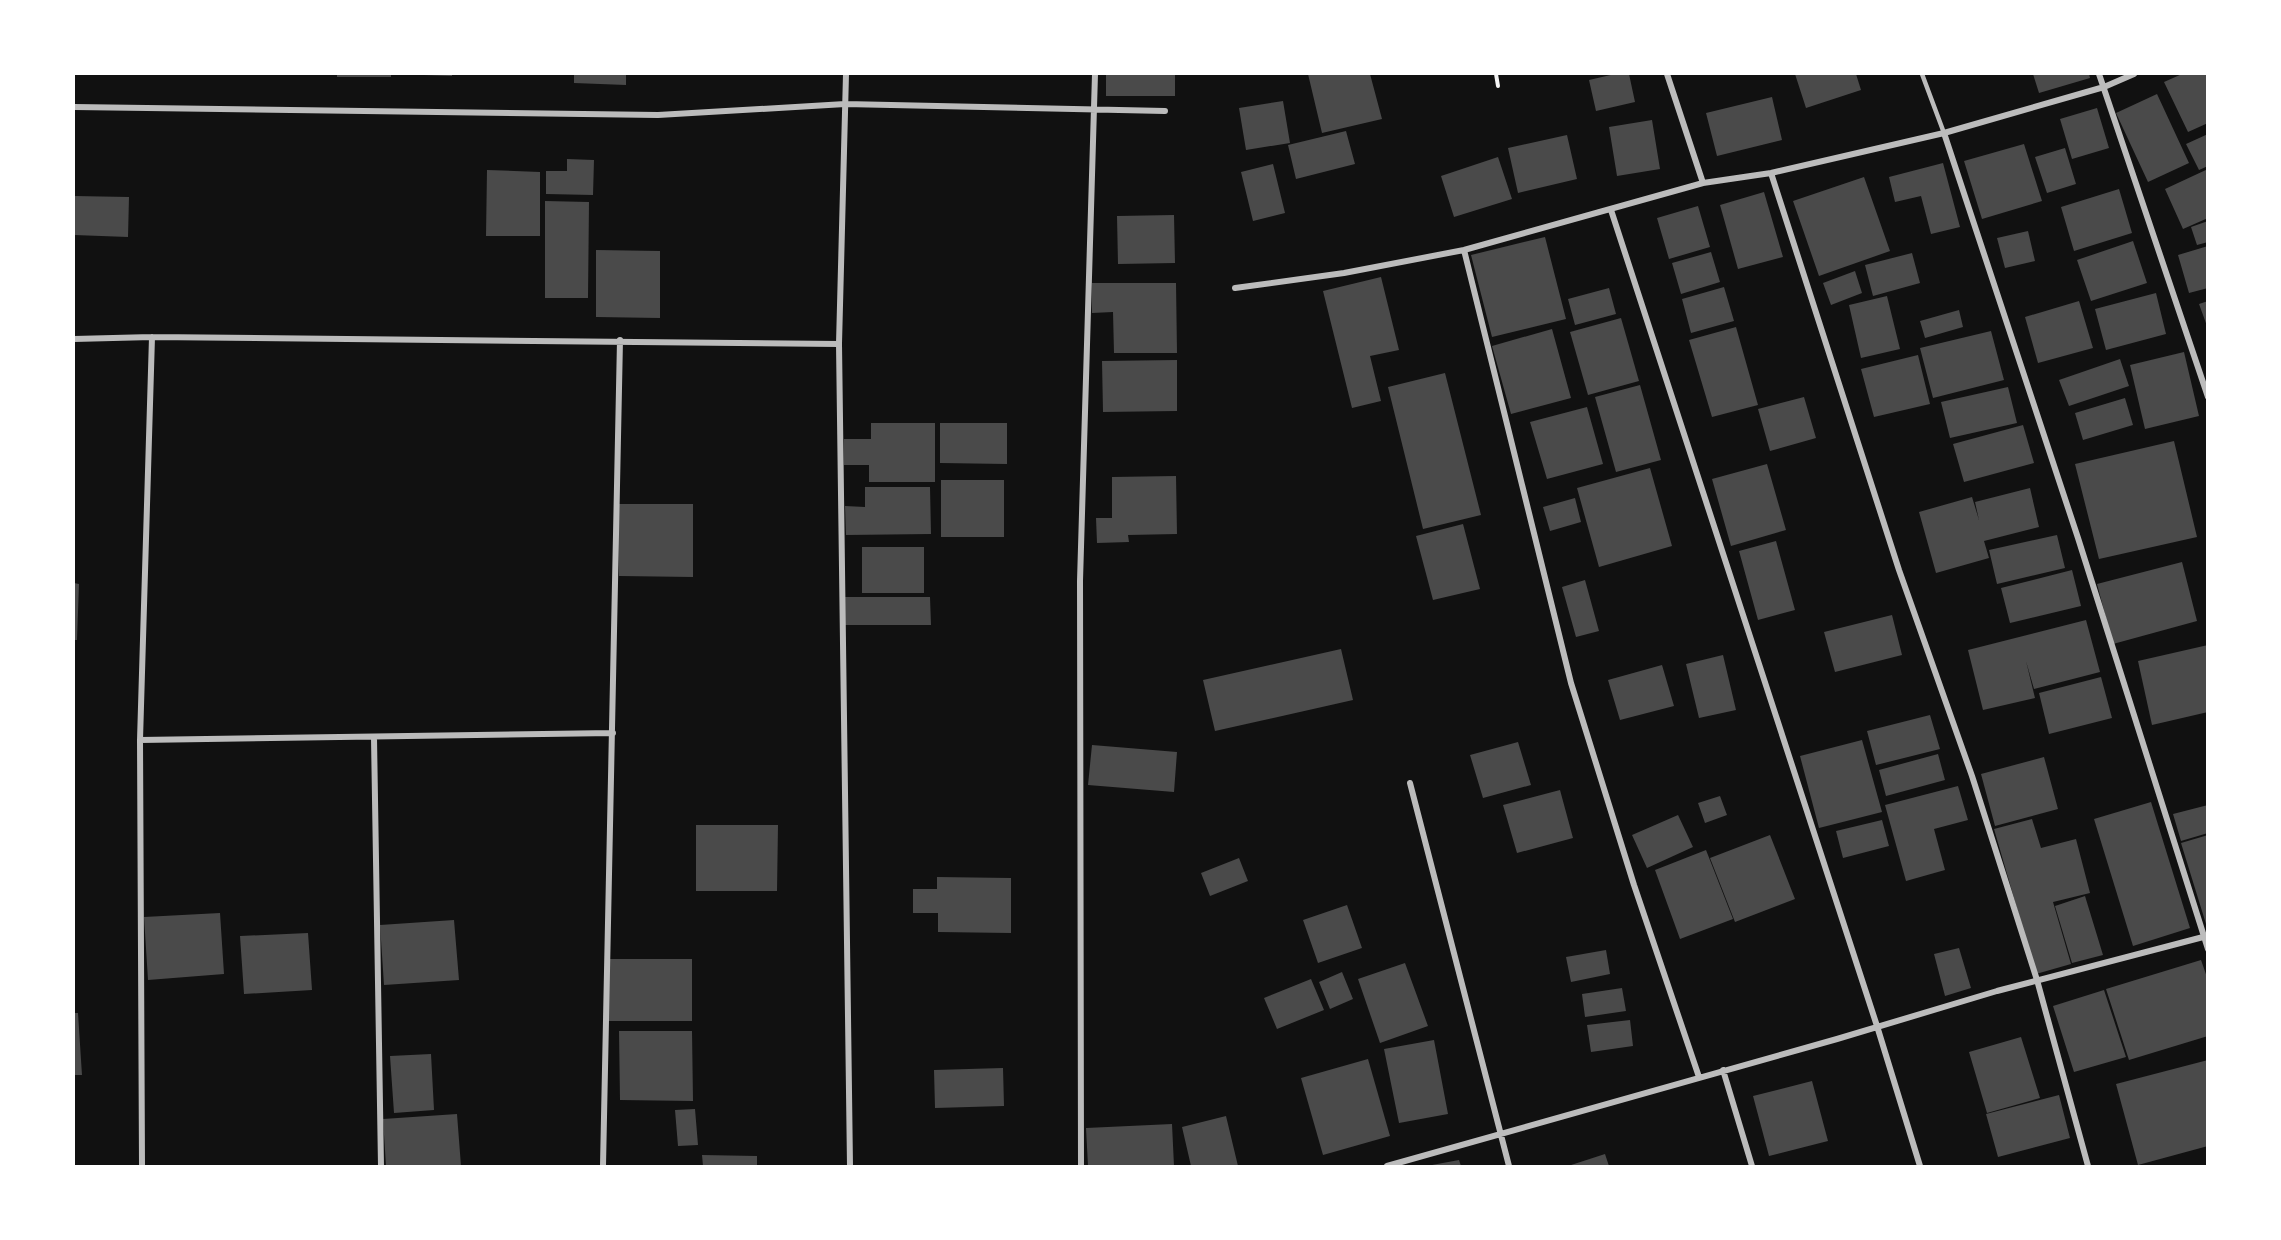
<svg xmlns="http://www.w3.org/2000/svg" width="2281" height="1240" font-family="Poppins,sans-serif">
<rect width="100%" height="100%" fill="#111"/>
<path fill="#4a4a4a" d="M337,74H391V77H337Z
M424,74H452V76L424,75Z
M574,74H626V85L574,83Z
M1106,74H1175V96H1106Z
M1308,74H1370L1382,119L1322,133Z
M1615,74H1629L1635,102L1596,111L1589,80Z
M1795,74H1856L1861,90L1806,108Z
M2033,74H2089L2090,78L2039,93Z
M2182,74H2208V123L2188,132L2164,82Z
M2157,94L2189,163L2148,182L2116,113Z
M1772,97L1782,140L1717,156L1706,113Z
M1283,101L1290,143L1246,150L1239,108Z
M2097,108L2109,148L2072,159L2060,119Z
M1652,120L1660,169L1617,176L1609,127Z
M1346,131L1355,164L1296,179L1288,145Z
M2208,134V166L2199,170L2186,144Z
M1567,135L1577,179L1518,193L1508,148Z
M2024,144L2042,201L1982,219L1964,161Z
M2065,148L2076,184L2047,193L2035,157Z
M1498,157L1512,199L1454,217L1441,176Z
M567,159L594,160L593,195L546,194V171H567Z
M1943,163L1960,227L1931,234L1921,196L1895,202L1889,177Z
M1273,164L1285,213L1253,221L1241,172Z
M2208,169V218L2183,229L2165,189Z
M487,170L540,172V236H486Z
M1864,177L1890,251L1819,276L1793,201Z
M2119,189L2132,233L2074,251L2061,207Z
M1764,192L1783,257L1738,269L1720,205Z
M74,196L129,197L128,237L74,235Z
M545,201L589,202L588,298H545Z
M1698,206L1710,247L1669,259L1657,218Z
M1174,215L1175,263L1118,264L1117,216Z
M2208,221V242L2197,245L2191,227Z
M2028,231L2035,261L2005,268L1997,238Z
M1545,237L1566,319L1492,337L1471,255Z
M2133,241L2147,283L2091,301L2077,260Z
M2208,246V288L2189,293L2178,255Z
M596,250L660,251V318L596,317Z
M1711,252L1720,282L1681,294L1672,263Z
M1912,253L1920,283L1873,296L1865,265Z
M1855,271L1862,293L1831,305L1823,283Z
M1381,277L1399,350L1370,356L1381,401L1352,408L1323,291Z
M1092,283H1176L1177,353H1114L1113,312L1092,313Z
M1724,287L1734,321L1691,333L1682,299Z
M1609,288L1616,314L1575,325L1568,299Z
M2156,293L2166,334L2106,350L2095,309Z
M1887,296L1900,349L1861,358L1849,305Z
M2079,301L2093,348L2038,363L2025,317Z
M2208,301V326H2207L2199,304Z
M1959,310L1963,327L1925,338L1920,321Z
M1621,318L1639,381L1588,395L1570,332Z
M1736,327L1758,405L1712,417L1689,340Z
M1552,329L1571,398L1511,414L1492,346Z
M1991,331L2004,380L1933,398L1920,348Z
M2184,352L2199,416L2145,429L2130,365Z
M1918,355L1930,404L1874,417L1861,369Z
M2120,359L2129,386L2069,406L2059,380Z
M1177,360V411L1103,412L1102,361Z
M1445,373L1481,515L1423,529L1388,387Z
M1640,385L1661,460L1616,472L1595,397Z
M2008,387L2017,423L1950,438L1941,402Z
M1804,397L1816,438L1770,451L1758,409Z
M2125,398L2133,425L2083,440L2075,413Z
M1587,407L1603,464L1547,479L1530,422Z
M871,423H935V482H869V465H844V439H871Z
M940,423H1007V464L940,463Z
M2023,425L2034,463L1964,482L1953,444Z
M2174,441L2197,537L2099,559L2075,464Z
M1767,464L1786,530L1731,546L1712,479Z
M1650,468L1672,546L1599,567L1577,488Z
M1176,476L1177,534L1128,535L1129,542L1097,543L1096,518H1112V477Z
M941,480H1004V537H941Z
M865,487H930L931,534L846,535L845,506L865,507Z
M2030,488L2039,527L1984,541L1989,558L1936,573L1919,512L1972,497L1979,520L1975,502Z
M1575,498L1581,522L1550,531L1543,507Z
M618,504H693V577L619,576Z
M1463,524L1480,589L1433,600L1416,536Z
M2057,535L2065,568L1997,584L1989,550Z
M1776,541L1795,610L1758,620L1739,551Z
M862,547H924V593H862Z
M2182,562L2197,621L2113,644L2097,584Z
M2072,570L2081,606L2010,623L2001,588Z
M1585,580L1599,631L1576,637L1562,587Z
M74,583L79,584L77,640H74Z
M845,597H930L931,625H845Z
M1892,615L1902,655L1835,672L1824,632Z
M2086,620L2100,672L2034,689L2026,661L2035,698L1983,710L1968,650Z
M2208,645V712L2152,725L2138,661Z
M1341,649L1353,700L1215,731L1203,680Z
M1723,655L1736,710L1699,718L1686,664Z
M1662,665L1674,706L1620,720L1608,680Z
M2101,677L2112,718L2049,734L2039,693Z
M1930,715L1940,749L1876,765L1867,731Z
M1862,740L1882,812L1819,828L1800,756Z
M1518,742L1531,785L1483,798L1470,755Z
M1092,745L1177,752L1174,792L1088,785Z
M1938,754L1945,780L1886,796L1879,770Z
M2044,757L2058,809L1995,826L1981,774Z
M1958,786L1968,820L1934,829L1945,870L1906,881L1885,805Z
M1560,790L1573,838L1517,853L1503,805Z
M1720,796L1727,815L1705,823L1698,803Z
M2151,802L2190,928L2133,946L2094,819Z
M2208,805V833L2181,841L2173,814Z
M1678,815L1693,847L1647,868L1632,835Z
M2032,819L2041,848L2076,839L2090,893L2053,902L2071,964L2036,974L1994,829Z
M1882,820L1889,846L1843,858L1836,831Z
M696,825H778L777,891H696Z
M1770,835L1795,899L1735,922L1710,858Z
M2208,835V923L2206,924L2181,843Z
M1706,850L1733,919L1680,939L1655,870Z
M1239,858L1248,881L1210,896L1201,873Z
M937,877L1011,878V933L938,932V913H913V889H937Z
M2085,896L2103,955L2072,963L2055,906Z
M1347,905L1362,948L1318,963L1303,920Z
M220,913L224,974L148,980L144,917Z
M454,920L459,980L384,985L380,925Z
M308,933L312,990L244,994L240,936Z
M1959,948L1971,988L1945,996L1934,954Z
M1606,950L1610,974L1571,982L1566,957Z
M609,959H692V1021H609Z
M2201,960L2208,980V1036L2129,1060L2106,989Z
M1405,963L1428,1026L1380,1043L1358,979Z
M1342,972L1353,999L1330,1009L1319,982Z
M1311,979L1324,1010L1277,1029L1264,998Z
M1622,988L1626,1011L1585,1017L1582,994Z
M2104,990L2126,1057L2074,1072L2053,1006Z
M74,1013H78L82,1075H74Z
M1630,1020L1633,1046L1591,1052L1587,1025Z
M619,1031H692L693,1101L620,1100Z
M2021,1037L2040,1098L1987,1113L1969,1052Z
M1434,1040L1448,1114L1399,1123L1384,1049Z
M431,1054L434,1110L394,1113L390,1056Z
M1368,1059L1390,1136L1323,1155L1301,1078Z
M2208,1060V1146L2138,1165L2116,1084Z
M1003,1068L1004,1106L935,1108L934,1070Z
M1812,1081L1828,1141L1769,1156L1753,1096Z
M2059,1095L2070,1138L1998,1157L1986,1114Z
M695,1109L698,1145L678,1146L675,1110Z
M457,1114L461,1166H386L383,1119Z
M1226,1116L1238,1166H1191L1182,1127Z
M1172,1124L1174,1166H1088L1086,1128Z
M1605,1154L1609,1166H1568Z
M702,1155L757,1156V1166H703Z
M1459,1160L1461,1166H1432V1165Z"/>
<g fill="none" stroke-linecap="round" stroke-linejoin="round">
<path stroke="#f5f5f5" stroke-width="4" d="M1496,74L1498,86"/>
<path stroke="#bcbcbc" stroke-width="4.5" d="M1922,74L1944,133"/>
<path stroke="#bcbcbc" stroke-width="6" d="M846,74L839,344L850,1166
M1667,74L1703,183
M2099,74L2208,397
M74,107L658,115L845,104L1165,111
M1944,133L2078,538L2208,949
M1771,173L1899,570L1972,776L2037,980L2088,1166
M1611,210L1877,1026L1920,1166
M1464,250L1571,683L1634,885L1699,1077
M1235,288L1344,273L1464,250L1703,183L1771,173L1944,133L2104,87L2134,74
M74,339L152,337L839,344
M374,738L381,1166
M140,740L613,733
M1410,783L1509,1166
M1723,1070L1752,1166
M142,1166L140,740L152,337
M603,1166L620,340
M1081,1166L1080,581L1095,74
M1387,1166L1837,1039L1997,991L2207,936"/>
</g>
<rect width="2281" height="1240" fill="none" stroke="#ffffff" stroke-width="150"/>
</svg>
